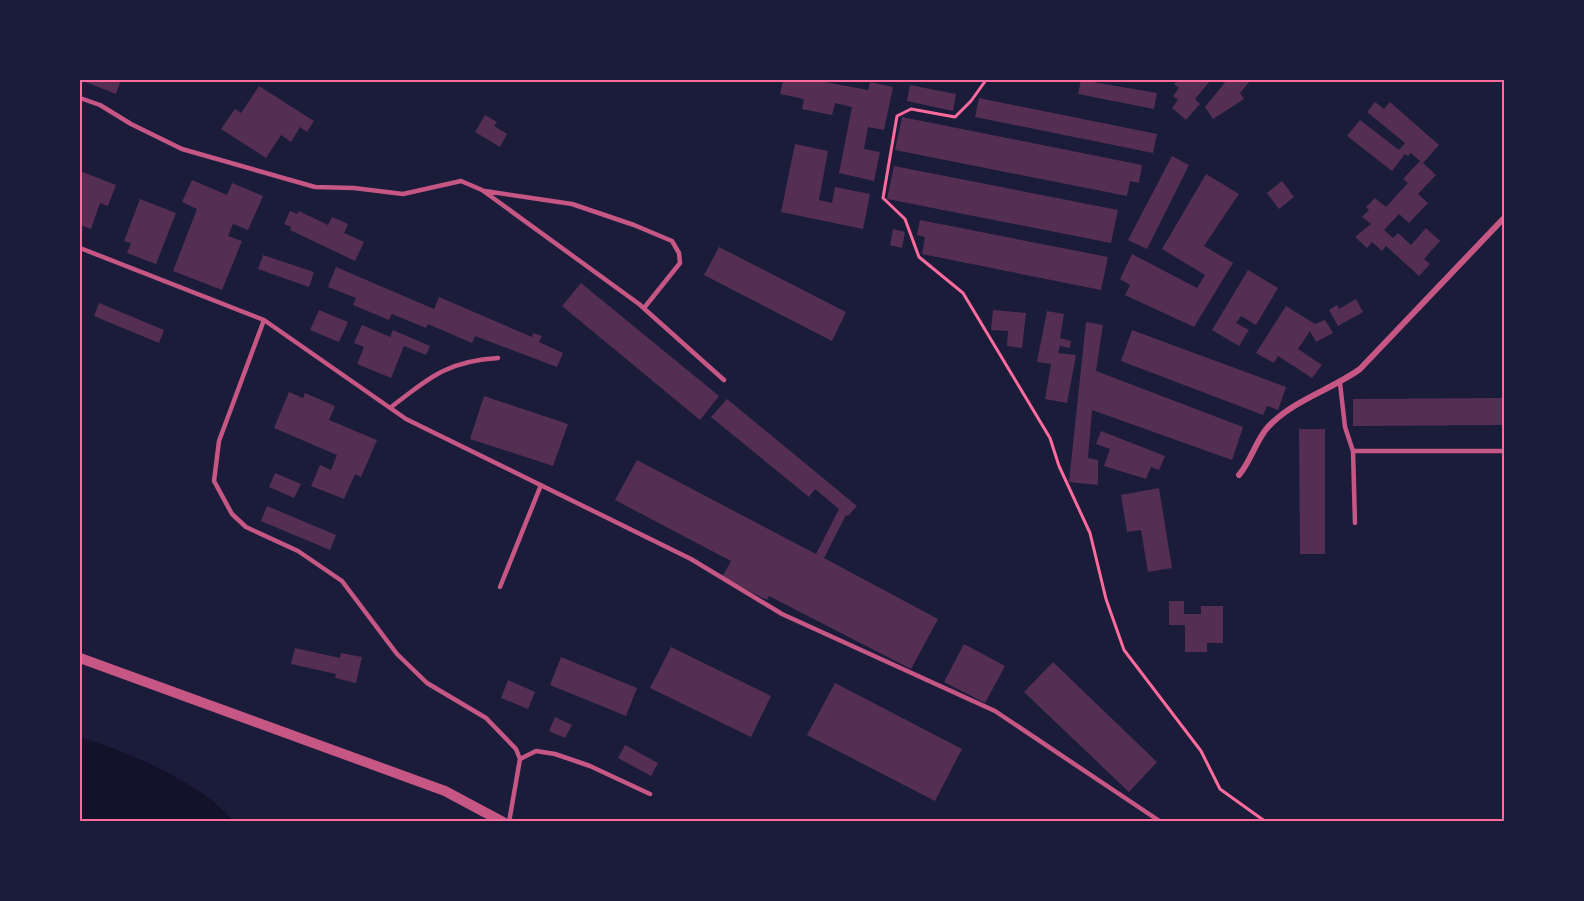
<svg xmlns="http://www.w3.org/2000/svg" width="1584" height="901" font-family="Manrope,sans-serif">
<rect width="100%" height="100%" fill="#1b1b3a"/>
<path fill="#12122b" d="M80,737C130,753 199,781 233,821H80Z"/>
<path fill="#542f53" d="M80,80H121L116,94Z
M783,80H814L868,90L870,82L893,87L884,130L868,127L864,149L880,152L874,181L839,173L852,107L835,103L832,115L802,109L804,99L780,94Z
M1081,80L1157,93L1154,109L1078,94Z
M1178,80H1211L1195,99L1200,104L1186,120L1172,108L1178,100L1173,96L1179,88L1174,84Z
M1227,80H1251L1240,93L1244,99L1213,119L1205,107Z
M910,85L956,94L953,111L907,101Z
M259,86L314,121L307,132L300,127L291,142L281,135L266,158L221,129L235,109L241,113Z
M979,98L1157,134L1153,153L975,117Z
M1375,102L1384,109L1390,102L1439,145L1423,163L1436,175L1418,194L1428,203L1409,223L1399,214L1384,230L1393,238L1398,233L1411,245L1426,228L1440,241L1424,259L1430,264L1419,276L1386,246L1382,251L1372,242L1367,248L1355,237L1371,224L1362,217L1369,210L1366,207L1375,198L1386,207L1408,183L1403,179L1420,161L1411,153L1408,156L1405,154L1392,171L1347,136L1360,120L1399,150L1405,143L1367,112Z
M485,115L497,122L494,126L507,134L500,147L475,132Z
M902,117L1142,165L1139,183L1130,181L1127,196L895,150Z
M795,144L828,151L819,200L832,203L835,187L870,194L863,229L781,212Z
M1172,156L1189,165L1147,249L1128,240Z
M894,166L1118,210L1111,243L887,199Z
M80,171L116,185L108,206L100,203L91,229L80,225Z
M1206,174L1239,194L1204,246L1233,263L1194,327L1125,295L1130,285L1120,279L1132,254L1197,288L1205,275L1162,249Z
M192,180L227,195L232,183L263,196L248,230L233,224L228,236L242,241L222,290L173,271L197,209L182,202Z
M1282,181L1294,197L1279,209L1267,193Z
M140,199L176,213L156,264L127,253L131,243L124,241Z
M290,211L297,214L299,211L328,225L332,217L348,224L344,233L364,242L355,261L290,230L291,227L284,224Z
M920,220L1108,257L1101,290L922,254L925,237L917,235Z
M893,229L905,232L902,248L890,245Z
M719,247L846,312L832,341L704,275Z
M263,255L314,272L309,287L258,269Z
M336,267L434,309L439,297L532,337L533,333L542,336L539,342L563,353L557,367L475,336L472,343L428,324L426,328L392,314L389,320L353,305L356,298L328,287Z
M1248,270L1278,288L1256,325L1241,316L1236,323L1249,330L1239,346L1212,330Z
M581,283L719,396L700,420L562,306Z
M1356,299L1363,312L1338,326L1329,310L1337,305L1339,309Z
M99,303L164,330L159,343L94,316Z
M1286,306L1315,324L1325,320L1333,333L1316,342L1310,331L1298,349L1322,365L1312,378L1278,356L1274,363L1256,353Z
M319,310L348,322L339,342L310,330Z
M993,310L1026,313L1022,348L1007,346L1008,331L991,330Z
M1047,311L1064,314L1060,338L1071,341L1070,348L1060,346L1058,353L1076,355L1067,403L1045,399L1051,364L1037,362Z
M1086,322L1103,325L1096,371L1243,427L1232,460L1092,410L1088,458L1098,460V485L1069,482Z
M362,325L390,337L393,330L430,346L426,355L404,346L391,378L357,364L364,347L354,343Z
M1132,330L1286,387L1278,410L1267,406L1263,415L1121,361Z
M289,392L303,398L305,393L335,406L329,420L377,440L361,477L355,474L344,499L311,486L320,465L331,470L337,455L274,428Z
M484,396L568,424L553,466L470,439Z
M1504,398V425L1353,426V399Z
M727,399L857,506L848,516L846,515L824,558L938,619L911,669L769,596L767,600L722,577L731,561L615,500L637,460L816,554L839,509L815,489L809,497L711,417Z
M1299,429H1325V554H1300Z
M1101,431L1165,456L1159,470L1151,467L1146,479L1104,466L1110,449L1096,444Z
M275,473L301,484L294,498L269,487Z
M1159,488L1172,568L1148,572L1141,530L1127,532L1121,495Z
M267,506L336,535L330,550L261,521Z
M1169,601H1184V614H1201V606H1223V643H1207V652H1185V625H1169Z
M964,644L1005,666L985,703L944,682Z
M671,647L771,696L751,737L650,688Z
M295,648L340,658L341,653L362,657L356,683L335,678L336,674L291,664Z
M561,657L637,688L626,716L550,685Z
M1053,662L1157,762L1129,792L1024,692Z
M508,680L535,692L528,709L501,698Z
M835,683L962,749L935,801L807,735Z
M555,717L572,725L565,738L549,731Z
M625,745L658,763L651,776L618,758Z"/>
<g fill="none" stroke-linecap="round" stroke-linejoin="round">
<path stroke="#ff6b9d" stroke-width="3" d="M986,80L971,101L955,117L911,109L897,116L883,198L905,219L919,257L963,293L1050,438L1059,466L1090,533L1106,599L1124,650L1201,751L1220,789L1266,822"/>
<path stroke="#c65784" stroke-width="4.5" d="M80,98L100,105L131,124L182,149L315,187L354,188L403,194L461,181L482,190L639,304L724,380
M485,191L572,204L634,225L672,241L679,253L680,263L644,308
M80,248L264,320L406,419L691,559L782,614L995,711L1161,822
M264,320L219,441L214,481L232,514L246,527L298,551L342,581L397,654L427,683L486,718L516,749L520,759L509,822
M1340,383L1345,427L1353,451
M390,408C429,378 447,361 498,358
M1355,523L1353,451H1504
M500,587L541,485
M520,759L536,751L555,754L590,766L650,794"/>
<path stroke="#c65784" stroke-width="6" d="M1239,475C1251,461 1256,440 1268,427C1293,400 1331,390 1360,369L1504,218"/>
<path stroke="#c65784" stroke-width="10" d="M80,658L445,791L503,822"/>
</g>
<rect width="1584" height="901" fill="none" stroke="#1b1b3a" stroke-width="162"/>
<rect x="81" y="81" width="1422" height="739" fill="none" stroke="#ff6b9d" stroke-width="2"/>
</svg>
